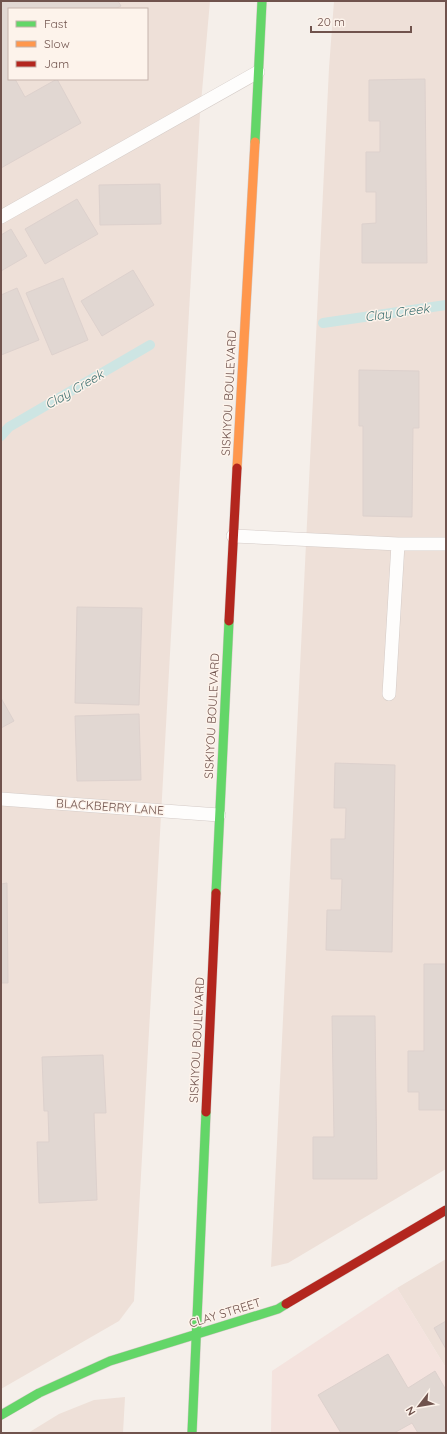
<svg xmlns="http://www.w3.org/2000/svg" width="447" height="1434" font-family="Quicksand,sans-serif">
<rect width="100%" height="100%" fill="#f5efea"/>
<path fill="#eee0d8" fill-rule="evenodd" d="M1,1H210L200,114L134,1301L119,1321L1,1389ZM9,9H147V79H9Z
M334,1H446V1169L288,1263L271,1267L329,68Z
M446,1259V1368L397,1288Z
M125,1397L123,1433H28L59,1414L94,1400Z"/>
<path fill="#f4e3de" d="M397,1288L446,1368V1433H271L272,1371Z"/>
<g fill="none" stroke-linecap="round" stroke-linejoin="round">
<path stroke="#cde5e3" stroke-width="10" d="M323,323L446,305
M1,436L9,427L150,345"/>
</g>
<path fill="#e1d7d2" stroke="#ddd1cd" d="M1,1H118L121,6L115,9H9V79H15L25,97L57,79L81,123L1,168Z
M425,79L427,263H362V224L376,223V192H366V152H380V121H369V80Z
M160,184L161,224L100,225L99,185Z
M77,199L98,234L45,264L25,229Z
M11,229L27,256L1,271V235Z
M133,270L154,305L102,336L81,301Z
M63,278L88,340L52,355L26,293Z
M17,288L39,340L1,355V295Z
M359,370L419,371V428H413L412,517L363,516V426H359Z
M77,607L142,608L139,705L75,703Z
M1,698L14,721L1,728Z
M139,714L141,780L77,781L75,716Z
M335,763L395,765L392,952L326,950L327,910H341L342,879H331V839H345L346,808H334Z
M7,883L8,983H1V884Z
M424,964H446V1110H419V1092H408V1051H424Z
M332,1016H375L377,1179H313V1137H334Z
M103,1055L106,1113H94L97,1200L39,1203L37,1142H49L48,1111H44L42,1057Z
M446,1321V1349L434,1328Z
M388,1354L408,1388L435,1371L446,1390V1433H418L412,1423L394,1433H341L318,1395Z"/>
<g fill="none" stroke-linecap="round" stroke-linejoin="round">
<defs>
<path id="lane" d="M1,217L258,72
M233,536L398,544L389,694
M398,544H446
M1,799L219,815"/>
<path id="fast" d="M255,142L262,1
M216,893L229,621
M1,1415L39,1393L110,1361L278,1309L286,1304
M192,1433L206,1112"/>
<path id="slow" d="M237,468L255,142"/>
<path id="jam" d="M229,621L237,468
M206,1112L216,893
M286,1304L446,1210"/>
</defs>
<use href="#lane" stroke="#d4cbc7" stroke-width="14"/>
<use href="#fast" stroke="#d4cac6" stroke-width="10"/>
<use href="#slow" stroke="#d4cac6" stroke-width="10"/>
<use href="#jam" stroke="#d4cac6" stroke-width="10"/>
<use href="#lane" stroke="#fefdfc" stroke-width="13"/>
<use href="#fast" stroke="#63d668" stroke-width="9"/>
<use href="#slow" stroke="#ff974d" stroke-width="9"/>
<use href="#jam" stroke="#b3261e" stroke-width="9"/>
</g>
<g text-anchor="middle" stroke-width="3" stroke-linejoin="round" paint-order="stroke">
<g font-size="12" fill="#70534d" stroke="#fdf3eb">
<text transform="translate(229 393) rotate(-87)" y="4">SISKIYOU BOULEVARD</text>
<text transform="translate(212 716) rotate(-87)" y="4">SISKIYOU BOULEVARD</text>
<text transform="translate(110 807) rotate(4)" y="4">BLACKBERRY LANE</text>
<text transform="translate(197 1040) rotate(-87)" y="4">SISKIYOU BOULEVARD</text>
<text transform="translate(225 1313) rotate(-17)" y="4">CLAY STREET</text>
</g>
<g font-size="13" font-style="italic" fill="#427474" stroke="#fdf3eb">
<text transform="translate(397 312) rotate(-8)" y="5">Clay Creek</text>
<text transform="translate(74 389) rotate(-30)" y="5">Clay Creek</text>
</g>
</g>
<rect width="447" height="1434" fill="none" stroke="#70534d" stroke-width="4"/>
<rect x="8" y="8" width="140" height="72" fill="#fdf3eb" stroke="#c5b3ac"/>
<rect x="16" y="21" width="20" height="6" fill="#63d668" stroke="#c5b3ac"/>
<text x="44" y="28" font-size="12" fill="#70534d">Fast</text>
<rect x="16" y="41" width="20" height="6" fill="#ff974d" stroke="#c5b3ac"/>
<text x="44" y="48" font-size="12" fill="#70534d">Slow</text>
<rect x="16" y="61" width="20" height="6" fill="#b3261e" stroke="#c5b3ac"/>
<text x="44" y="68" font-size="12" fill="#70534d">Jam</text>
<g transform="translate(419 1406) rotate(239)" stroke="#fdf3eb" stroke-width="3" paint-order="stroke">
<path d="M0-3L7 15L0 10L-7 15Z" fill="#70534d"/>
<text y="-6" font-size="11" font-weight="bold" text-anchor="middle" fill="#70534d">N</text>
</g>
<path d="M311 26v6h100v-6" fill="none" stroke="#70534d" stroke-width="2"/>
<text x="317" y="26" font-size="12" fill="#70534d" stroke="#fdf3eb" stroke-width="3" paint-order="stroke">20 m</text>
</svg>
